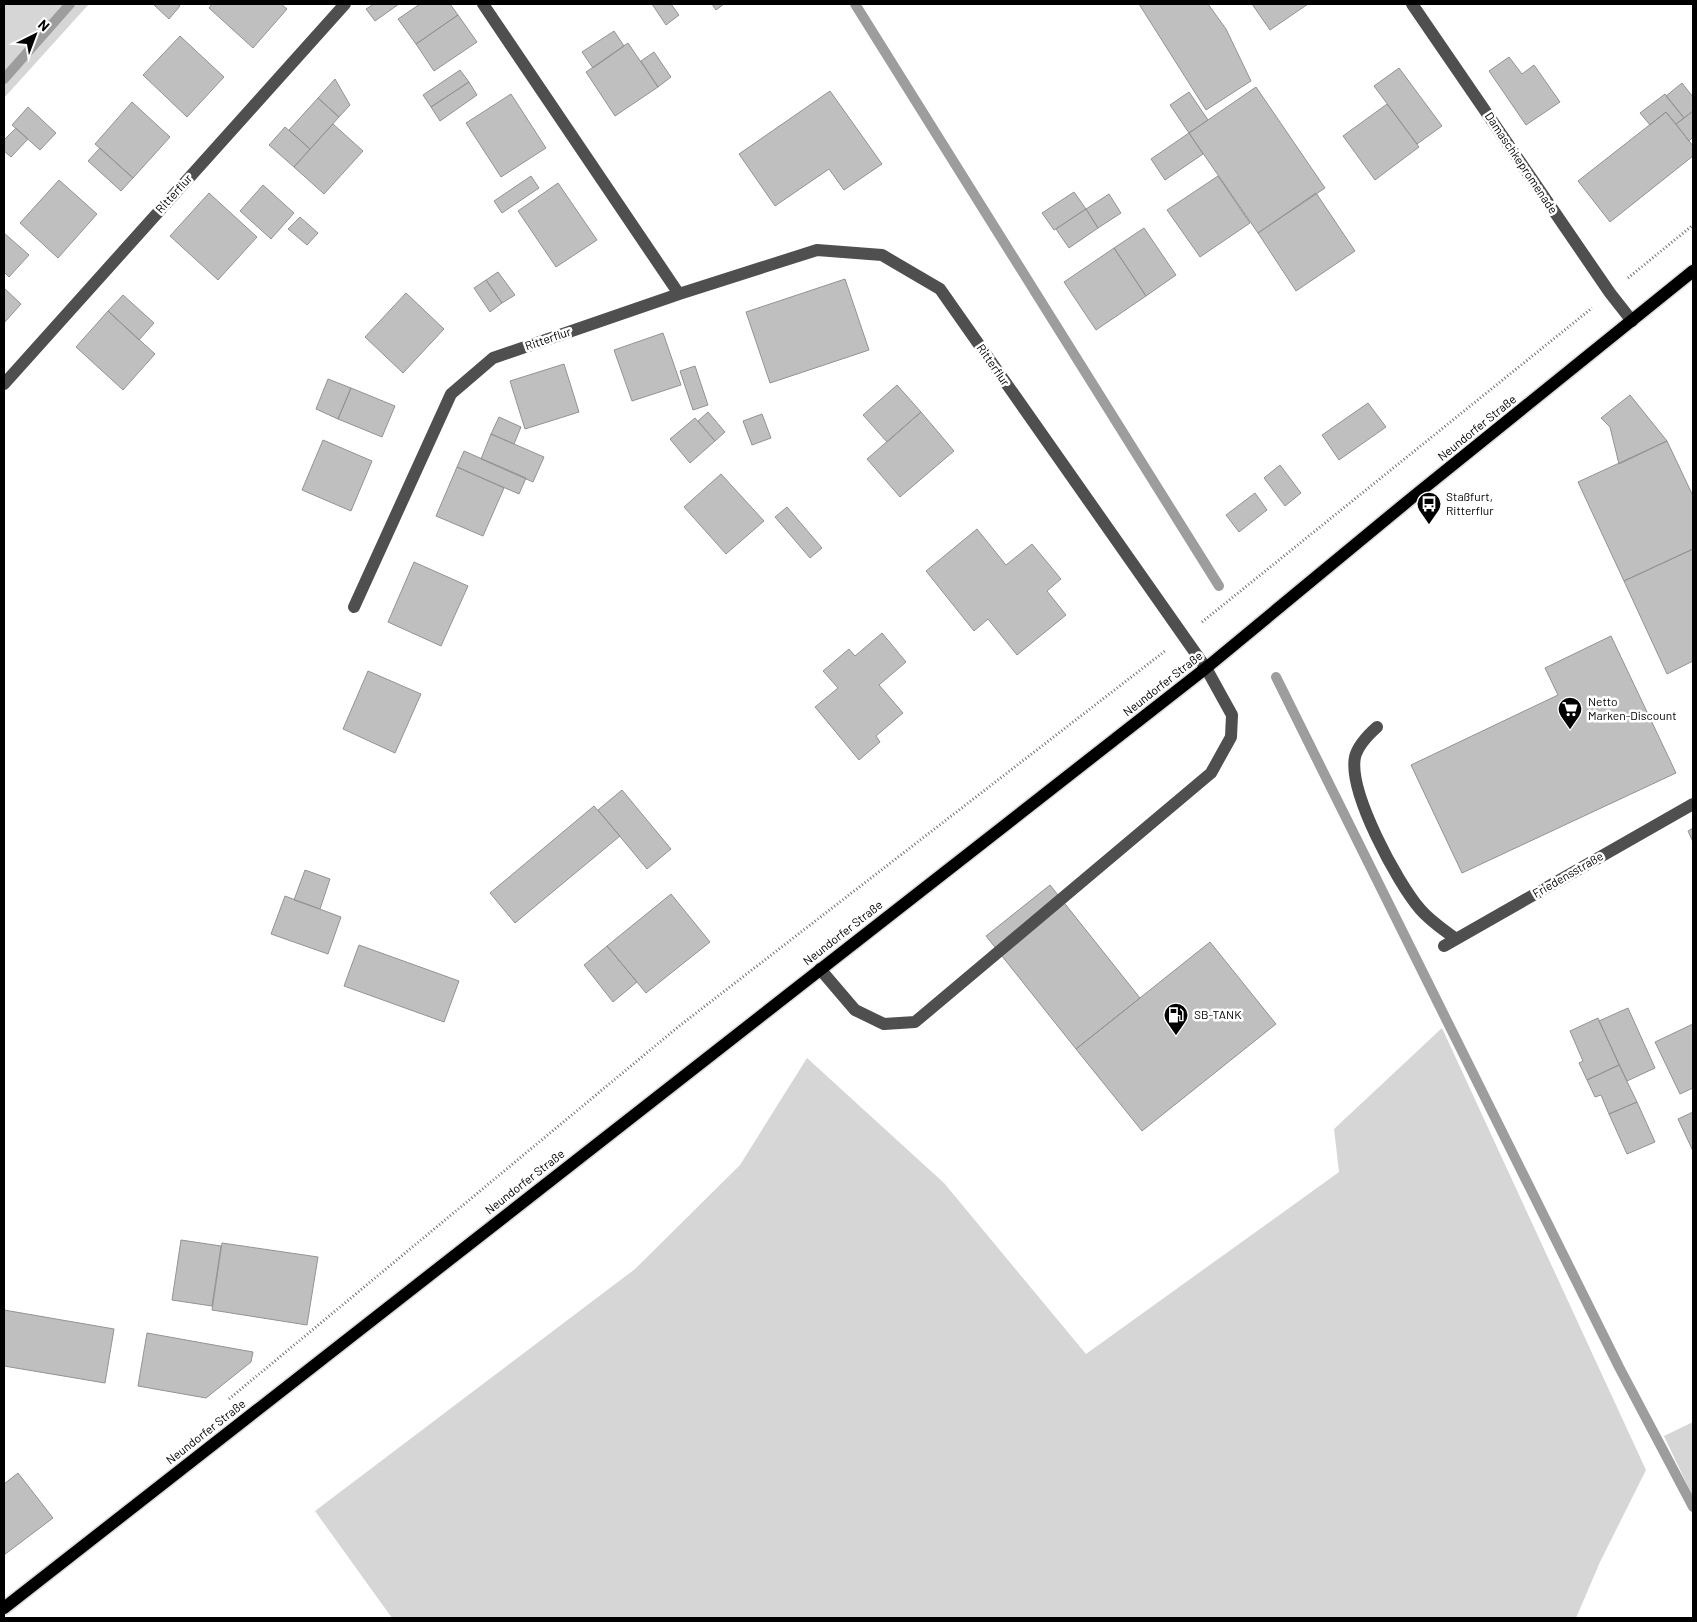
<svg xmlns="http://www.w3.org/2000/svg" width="1697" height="1622" font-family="Barlow,sans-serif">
<rect width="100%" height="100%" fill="#fff"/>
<path fill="#d6d6d6" d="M4,4H89L4,98Z
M1442,1028L1646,1470L1600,1562L1576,1618H392L315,1511L635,1269L740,1165L807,1058L944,1183L1086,1354L1339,1172L1334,1129Z
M1693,1422V1497L1664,1436Z"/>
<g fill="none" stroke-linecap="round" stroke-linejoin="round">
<path stroke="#9d9d9d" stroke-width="10" d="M855,4L1219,586
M4,79L70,4
M1276,677L1619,1367L1693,1507"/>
</g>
<path fill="#bfbfbf" stroke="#939393" d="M153,4H177L180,6L169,19Z
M212,4H281L287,9L253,48L209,8Z
M374,4H399L375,21L366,9Z
M420,4H450L458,15L416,44L398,19Z
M652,4H671L679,15L666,25Z
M712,4H724L716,10Z
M1139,4H1208L1226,29L1251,81L1206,110Z
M1252,4H1308L1270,30Z
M458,15L477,42L434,71L416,44Z
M614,31L624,46L593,68L582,52Z
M180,36L224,77L187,117L143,75Z
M628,43L658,87L615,116L586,72Z
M654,52L671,77L658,87L641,61Z
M1509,57L1522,74L1534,65L1560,102L1526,125L1489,71Z
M1399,68L1442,126L1417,144L1374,86Z
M460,70L469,82L431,107L423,95Z
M335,79L350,105L339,117L318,98Z
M469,82L477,95L440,121L431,107Z
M1682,83L1693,97V111L1684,118L1666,96Z
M1256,87L1325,188L1258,233L1189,133Z
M830,91L882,164L844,190L829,169L775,206L739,154Z
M1189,92L1208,120L1189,133L1170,105Z
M511,94L546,148L501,177L466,123Z
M1665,94L1684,118L1676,124L1666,112L1650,125L1640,113Z
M318,98L339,117L310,149L289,130Z
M132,102L170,137L133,178L95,144Z
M1387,104L1419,147L1375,180L1343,136Z
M28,107L56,133L40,150L12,125Z
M1693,111V137L1689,141L1676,124Z
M1666,112L1693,146V156L1610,222L1578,181Z
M333,124L363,151L324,194L294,167Z
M285,127L310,149L294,167L269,145Z
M16,128L28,139L11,157L4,151V140Z
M1189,133L1203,154L1165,180L1151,159Z
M100,148L133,178L121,191L88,161Z
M531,176L539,188L502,213L494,201Z
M1218,176L1250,223L1200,257L1167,210Z
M59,180L97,214L58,258L20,223Z
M558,183L597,240L556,267L518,211Z
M263,185L294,213L271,239L240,211Z
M1074,192L1086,209L1054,230L1042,213Z
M209,193L257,237L218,280L170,236Z
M1316,193L1355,251L1296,291L1258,233Z
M1109,194L1121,213L1098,228L1086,209Z
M1086,209L1098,228L1069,248L1056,229Z
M300,217L318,233L307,245L288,229Z
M1144,228L1176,275L1146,296L1114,248Z
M4,233L29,255L9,277L4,272Z
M1114,248L1146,296L1096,330L1064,282Z
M498,272L515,295L502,303L486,280Z
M845,279L869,350L770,383L746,312Z
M486,280L502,303L490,312L474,288Z
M4,288L21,304L4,323Z
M406,293L444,329L403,373L365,337Z
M123,295L154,323L139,340L108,311Z
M108,311L155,354L123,390L76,347Z
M663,333L681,385L632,401L614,350Z
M564,364L579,412L525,429L510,381Z
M695,366L708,405L693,410L680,371Z
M328,379L351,388L338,419L316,409Z
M897,385L921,412L887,442L863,415Z
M351,388L395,406L382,437L338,419Z
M1630,395L1667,441L1619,464L1610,427L1601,418Z
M1368,403L1386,427L1339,460L1322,435Z
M708,412L725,432L715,441L698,421Z
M921,412L954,451L900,497L867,459Z
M762,414L771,438L752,445L743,421Z
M499,417L521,427L514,444L491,434Z
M695,418L715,441L690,463L670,439Z
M491,434L544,457L533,482L481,459Z
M323,440L372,461L351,511L302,490Z
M1667,441L1693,496V549L1624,581L1578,482Z
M464,451L526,478L519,494L457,467Z
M1280,465L1301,493L1285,506L1264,478Z
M457,467L504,488L483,536L436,516Z
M721,474L764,521L726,554L684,507Z
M1255,493L1267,510L1239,532L1226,515Z
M787,507L822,548L810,558L775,517Z
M977,529L1006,565L1032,544L1061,579L1047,591L1066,615L1017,655L988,619L974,631L926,571Z
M1693,549V661L1667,674L1624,581Z
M414,562L468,586L441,646L388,622Z
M882,633L906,662L879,685L903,713L876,736L880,742L859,760L815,707L838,688L823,671L849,649L855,656Z
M1611,636L1676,773L1462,873L1411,765L1558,695L1545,668Z
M368,671L421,694L395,753L343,729Z
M622,790L671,849L647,869L598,810Z
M594,806L620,836L515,923L490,893Z
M1693,828V842L1688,831Z
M305,870L330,879L320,909L294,900Z
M1050,885L1140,998L1076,1049L986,936Z
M671,894L710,942L646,993L607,946Z
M285,896L341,917L328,954L271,934Z
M1210,942L1276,1024L1142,1131L1076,1049Z
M359,945L459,981L444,1022L344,986Z
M607,946L637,982L613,1002L584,965Z
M1628,1008L1655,1068L1627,1081L1599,1021Z
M1598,1018L1619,1065L1587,1080L1579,1063L1583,1061L1570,1031Z
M1693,1024V1088L1680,1094L1655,1042Z
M1619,1065L1637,1102L1609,1114L1601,1095L1595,1097L1587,1080Z
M1637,1102L1655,1142L1627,1154L1609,1114Z
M1693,1112V1151L1678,1119Z
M181,1240L221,1246L212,1306L172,1300Z
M222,1243L318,1257L307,1325L212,1310Z
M4,1310L114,1329L105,1383L4,1366Z
M147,1333L253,1352L251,1362L206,1398L138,1386Z
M18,1473L53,1518L4,1555V1484Z"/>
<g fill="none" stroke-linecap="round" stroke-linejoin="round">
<defs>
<path id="major" d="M4,1608L1206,668L1408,501L1693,271"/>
</defs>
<use href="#major" stroke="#dbdbdb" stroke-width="15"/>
<path stroke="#717171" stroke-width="3" stroke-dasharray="1 2.5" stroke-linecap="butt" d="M1628,278L1693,225
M1202,622L1592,308
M229,1399L678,1027L1165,651"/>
<path stroke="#4f4f4f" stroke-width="12" d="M483,4L679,294
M1412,4L1610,293L1632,321
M4,384L345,4
M354,607L451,394L493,358L679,294L817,250L882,255L940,289L1206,668L1232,715L1231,737L1211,773L915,1022L884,1024L855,1010L820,969
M1377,727C1368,735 1358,745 1355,757C1348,792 1397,882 1420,909C1430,921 1444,930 1456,939
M1444,946L1693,804"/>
<use href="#major" stroke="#000" stroke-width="12"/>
</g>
<defs>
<symbol id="bus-pin" viewBox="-11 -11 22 30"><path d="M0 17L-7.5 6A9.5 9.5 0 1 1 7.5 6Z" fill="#000" stroke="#fff"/><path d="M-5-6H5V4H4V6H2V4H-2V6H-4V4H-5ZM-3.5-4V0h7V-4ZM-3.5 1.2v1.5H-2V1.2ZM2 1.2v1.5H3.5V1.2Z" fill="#fff"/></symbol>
<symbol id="supermarket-pin" viewBox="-11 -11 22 30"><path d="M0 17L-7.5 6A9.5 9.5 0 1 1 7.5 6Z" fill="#000" stroke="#fff"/><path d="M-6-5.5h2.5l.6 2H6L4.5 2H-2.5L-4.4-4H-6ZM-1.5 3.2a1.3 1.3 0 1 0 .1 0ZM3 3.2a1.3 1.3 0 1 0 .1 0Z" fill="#fff"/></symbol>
<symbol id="fuel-pin" viewBox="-11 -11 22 30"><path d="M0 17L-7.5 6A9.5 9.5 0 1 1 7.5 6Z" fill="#000" stroke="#fff"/><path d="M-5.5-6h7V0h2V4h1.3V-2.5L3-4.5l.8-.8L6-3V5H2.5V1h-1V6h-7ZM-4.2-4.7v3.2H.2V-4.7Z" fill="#fff"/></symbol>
</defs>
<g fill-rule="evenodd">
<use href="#bus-pin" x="1415" y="490" width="28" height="38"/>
<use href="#supermarket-pin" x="1556" y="695" width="28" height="38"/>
<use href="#fuel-pin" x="1162" y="1001" width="28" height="38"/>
</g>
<g text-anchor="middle" stroke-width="5" stroke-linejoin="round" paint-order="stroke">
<g font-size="12" fill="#000" stroke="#fff">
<text transform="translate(1521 163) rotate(56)" y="4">Damaschkepromenade</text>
<text transform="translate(174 194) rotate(-48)" y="4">Ritterflur</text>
<text transform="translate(548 339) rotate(-19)" y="4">Ritterflur</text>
<text transform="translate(993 365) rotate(55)" y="4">Ritterflur</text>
<text transform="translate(1477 428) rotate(-39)" y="4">Neundorfer Straße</text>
<text transform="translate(1163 684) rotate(-38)" y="4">Neundorfer Straße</text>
<text transform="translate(1568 875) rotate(-30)" y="4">Friedensstraße</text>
<text transform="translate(843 933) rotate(-38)" y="4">Neundorfer Straße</text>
<text transform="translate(525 1182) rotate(-38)" y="4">Neundorfer Straße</text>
<text transform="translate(206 1432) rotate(-38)" y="4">Neundorfer Straße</text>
</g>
<g font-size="12" fill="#000" stroke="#fff" text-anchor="start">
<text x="1446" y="501">Staßfurt,<tspan x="1446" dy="14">Ritterflur</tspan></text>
<text x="1588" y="706">Netto<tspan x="1588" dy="14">Marken-Discount</tspan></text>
<text x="1194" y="1019">SB-TANK</text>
</g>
</g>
<rect width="1697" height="1622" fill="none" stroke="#000000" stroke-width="10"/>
<g transform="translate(35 35) rotate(42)" stroke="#ffffff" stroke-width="4" paint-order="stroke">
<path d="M0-4L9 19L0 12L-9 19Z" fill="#000000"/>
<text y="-8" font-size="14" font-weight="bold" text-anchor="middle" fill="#000000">N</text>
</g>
</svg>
